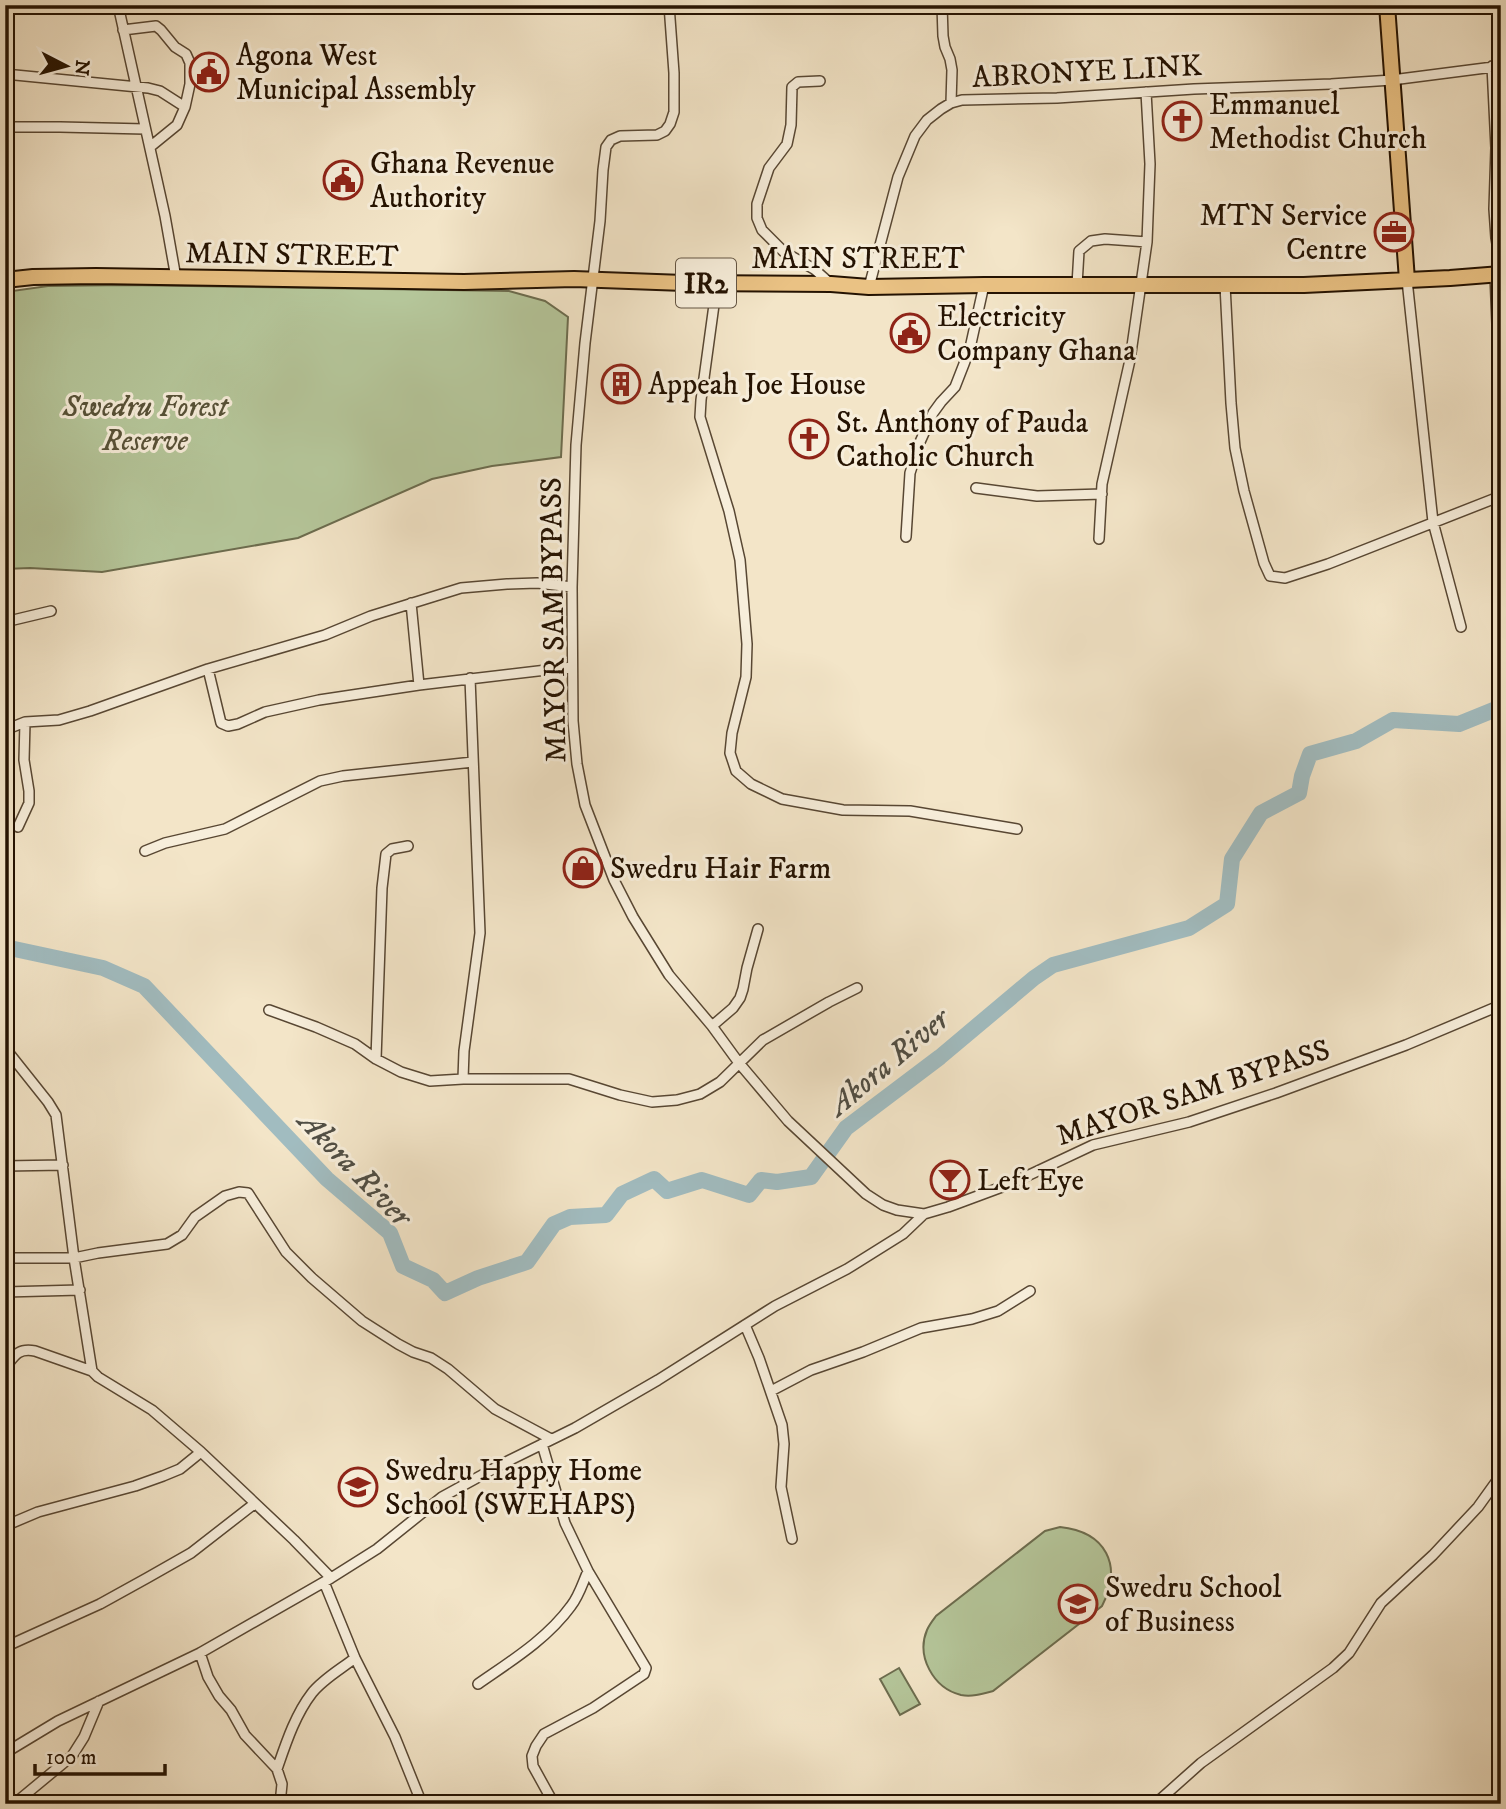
<svg xmlns="http://www.w3.org/2000/svg" width="1506" height="1809" font-family="'IM FELL DW Pica',serif">
<rect width="100%" height="100%" fill="#f3e5c8"/>
<filter id="stains"><feTurbulence type="fractalNoise" baseFrequency=".00286" numOctaves="4"/><feColorMatrix values="0 0 0 0 .2 0 0 0 0 .09 0 0 0 0 .02 0 0 0 .5 -.17"/></filter>
<radialGradient id="worn" r=".72"><stop offset=".6" stop-color="#630" stop-opacity="0"/><stop offset="1" stop-color="#630" stop-opacity=".3"/></radialGradient>
<path fill="#b5c69a" stroke="#6c6c4e" stroke-width="2" d="M126,285L509,291L545,301L568,317L561,457L492,466L432,479L298,538L102,572L30,568L5,569V292L48,286Z
M1060,1527C1106,1532 1123,1565 1102,1606L993,1691C982,1694 972,1697 961,1695C933,1688 916,1656 927,1630C929,1625 933,1620 936,1616L1045,1531Z
M899,1668L920,1704L900,1715L880,1679Z"/>
<g fill="none" stroke-linecap="round" stroke-linejoin="round">
<path stroke="#a1bcc0" stroke-width="16" d="M5,947L103,968L144,986L327,1179L390,1233L403,1266L433,1280L445,1293L478,1278L527,1262L554,1224L570,1217L606,1215L622,1194L654,1179L667,1191L702,1180L749,1195L761,1180L777,1182L811,1177L846,1128L940,1057L1034,978L1053,965L1189,928L1227,904L1232,859L1261,813L1299,793L1302,776L1310,754L1356,741L1393,720L1459,724L1501,707"/>
<defs>
<path id="minor" d="M118,5L165,216L176,278
M669,5L674,73V112L670,124L665,131L657,135L620,136L611,140L606,147L603,170L600,221L585,343L576,445L572,587L573,721L577,764L585,805L614,880L633,917L669,975L712,1026L739,1063L788,1121L866,1194L883,1205L897,1210L924,1214L948,1207L1010,1184L1093,1145L1189,1122L1276,1093L1406,1045L1501,1005
M942,5L943,36L945,47L950,59L952,70L951,103
M123,30L156,26L161,30L175,47L186,54L190,63V84L185,107L177,125L150,147
M1492,66L1496,148L1494,209L1496,238L1501,266
M5,74L148,88L160,91L185,107
M820,81L798,82L792,87L791,125L787,144L769,168L757,204V218L762,230L784,252L814,269L831,284
M5,127H60L145,129
M1495,274L1501,423
M1407,280L1433,522L1461,627
M717,283L701,400L700,417L729,511L740,560L747,644L746,677L732,733L730,753L736,771L751,784L782,799L843,810L910,811L1017,829
M1077,285L1079,251L1091,241L1105,239L1147,242
M1225,285L1231,403L1235,448L1244,491L1264,563L1270,576L1285,578L1328,564L1501,496
M869,287L898,177L915,136L927,120L941,109L951,103L962,100L1057,98L1194,89L1331,84L1392,80L1501,66
M976,488L1037,496L1102,494
M906,537L910,473L920,442L933,413L941,402L955,387L964,364L970,348L984,285
M1099,539L1102,484L1130,360L1147,242L1150,164L1146,92
M411,603L419,685
M5,622L51,611
M208,669L221,723L228,726L238,724L265,712L319,700L419,685L572,667
M470,678L480,933L464,1051L463,1079H569L620,1095L652,1102L677,1100L700,1094L720,1082L763,1040L829,1002L857,988
M5,730L25,722L59,720L90,711L208,669L325,635L371,616L461,588L507,584L537,583L572,587
M18,827L29,803V791L24,760L25,722
M145,851L165,843L225,829L320,781L343,776L473,762
M269,1010L316,1027L355,1044L376,1059L401,1072L430,1081L463,1079
M712,1026L733,1008L740,998L743,989L747,968L758,929
M5,1048L48,1102L56,1115L74,1258L92,1371L98,1377L152,1410L201,1452L294,1540L331,1578
M376,1059L382,888L386,854L392,849L408,846
M5,1166L63,1165
M5,1258H74L98,1253L167,1244L182,1235L195,1217L225,1196L239,1192L248,1193L286,1252L312,1278L362,1321L398,1344L413,1352L431,1358L448,1369L495,1409L551,1439
M5,1292L80,1290
M745,1325L759,1358L782,1425L784,1444L781,1487L792,1539
M5,1368C15,1355 18,1348 35,1351L92,1371
M771,1391L811,1370L863,1352L921,1328L972,1319L998,1311L1030,1291
M542,1444L565,1523L588,1571L646,1668L644,1674L593,1708L544,1734L536,1746L532,1756L533,1766L554,1804
M5,1526L38,1512L135,1486L163,1476L180,1469L201,1452
M324,1582L355,1658L395,1737L422,1804
M5,1647L100,1604L147,1578L191,1553L254,1504
M200,1653L208,1677L219,1696L231,1710L245,1735L277,1769L282,1784L280,1804
M478,1684C511,1661 547,1639 571,1606C579,1596 583,1582 588,1571
M5,1753L58,1721L200,1653L331,1578L377,1549L442,1497L504,1463L575,1428L658,1380L775,1306L847,1269L903,1234L924,1214
M277,1769C286,1743 295,1715 312,1693C323,1679 341,1669 355,1658
M14,1804L72,1756L84,1737L99,1701
M1155,1804L1201,1763L1333,1668L1349,1653L1381,1603L1433,1555L1478,1507L1501,1475"/>
<path id="primary" d="M1387,5L1407,280
M5,280L33,277L96,276L464,282L574,279L684,283L831,284L869,287L984,285H1304L1450,278L1501,274"/>
</defs>
<use href="#minor" stroke="#584733" stroke-width="12"/>
<use href="#primary" stroke="#241201" stroke-width="18"/>
<use href="#minor" stroke="#f7eedb" stroke-width="9"/>
<use href="#primary" stroke="#eac284" stroke-width="14"/>
</g>
<defs>
<symbol id="civic-ring" viewBox="-11 -11 22 22"><circle r="9.5" fill="#f7eedb" stroke="#8f2418" stroke-width="1.5"/><path d="M-.6-6.5H3V-4.5H.6V-3L4-1V1h2V6H-6V1h2V-1L-.6-3ZM-1.2 2.5V6h2.4V2.5Z" fill="#8f2418"/></symbol>
<symbol id="church-ring" viewBox="-11 -11 22 22"><circle r="9.5" fill="#f7eedb" stroke="#8f2418" stroke-width="1.5"/><path d="M-1.2-6h2.4v3.5h3.3v2.4h-3.3V6h-2.4V-.1h-3.3v-2.4h3.3Z" fill="#8f2418"/></symbol>
<symbol id="office-ring" viewBox="-11 -11 22 22"><circle r="9.5" fill="#f7eedb" stroke="#8f2418" stroke-width="1.5"/><path d="M-6-3h4V-5.5h4V-3h4V5H-6ZM-1-4.5V-3h2v-1.5ZM-6 0V1H6V0Z" fill="#8f2418"/></symbol>
<symbol id="building-ring" viewBox="-11 -11 22 22"><circle r="9.5" fill="#f7eedb" stroke="#8f2418" stroke-width="1.5"/><path d="M-4-6H4V6H1V3H-1V6H-4ZM-2.5-4.3h1.7v1.8h-1.7ZM.8-4.3h1.7v1.8H.8ZM-2.5-1h1.7V.8h-1.7ZM.8-1h1.7V.8H.8Z" fill="#8f2418"/></symbol>
<symbol id="shop-ring" viewBox="-11 -11 22 22"><circle r="9.5" fill="#f7eedb" stroke="#8f2418" stroke-width="1.5"/><path d="M-5-2.5h2.3a2.7 3.5 0 0 1 5.4 0H5L5.5 6h-11ZM-1.5-2.5h3a1.5 2.3 0 0 0-3 0Z" fill="#8f2418"/></symbol>
<symbol id="bar-ring" viewBox="-11 -11 22 22"><circle r="9.5" fill="#f7eedb" stroke="#8f2418" stroke-width="1.5"/><path d="M-6-5H6L.8 .8V4.5H3.5V6h-7V4.5H-.8V.8Z" fill="#8f2418"/></symbol>
<symbol id="school-ring" viewBox="-11 -11 22 22"><circle r="9.5" fill="#f7eedb" stroke="#8f2418" stroke-width="1.5"/><path d="M0-5L7-2L0 1L-7-2ZM-4 1L0 2.5L4 1V4Q0 6-4 4Z" fill="#8f2418"/></symbol>
</defs>
<g fill-rule="evenodd">
<use href="#civic-ring" x="187" y="50" width="44" height="44"/>
<use href="#church-ring" x="1160" y="99" width="44" height="44"/>
<use href="#civic-ring" x="321" y="158" width="44" height="44"/>
<use href="#office-ring" x="1372" y="210" width="44" height="44"/>
<use href="#civic-ring" x="888" y="311" width="44" height="44"/>
<use href="#building-ring" x="599" y="362" width="44" height="44"/>
<use href="#church-ring" x="787" y="417" width="44" height="44"/>
<use href="#shop-ring" x="561" y="846" width="44" height="44"/>
<use href="#bar-ring" x="928" y="1158" width="44" height="44"/>
<use href="#school-ring" x="336" y="1465" width="44" height="44"/>
<use href="#school-ring" x="1056" y="1582" width="44" height="44"/>
</g>
<g text-anchor="middle" stroke-width="6" stroke-linejoin="round" paint-order="stroke">
<rect fill="#f7eedb" stroke="#635442" stroke-width="2" x="676" y="258.5" width="60" height="49" rx="5"/>
<g font-size="28" font-weight="bold" fill="#241201">
<text x="706" y="293">IR2</text>
</g>
<g font-size="30" fill="#241201" stroke="#f7eedb" text-anchor="start">
<text x="236" y="65">Agona West<tspan x="236" dy="34">Municipal Assembly</tspan></text>
<text x="1209" y="114">Emmanuel<tspan x="1209" dy="34">Methodist Church</tspan></text>
<text x="370" y="173">Ghana Revenue<tspan x="370" dy="34">Authority</tspan></text>
<text x="1367" y="225" text-anchor="end">MTN Service<tspan x="1367" dy="34">Centre</tspan></text>
<text x="937" y="326">Electricity<tspan x="937" dy="34">Company Ghana</tspan></text>
<text x="648" y="394">Appeah Joe House</text>
<text x="836" y="432">St. Anthony of Pauda<tspan x="836" dy="34">Catholic Church</tspan></text>
<text x="610" y="878">Swedru Hair Farm</text>
<text x="977" y="1190">Left Eye</text>
<text x="385" y="1480">Swedru Happy Home<tspan x="385" dy="34">School (SWEHAPS)</tspan></text>
<text x="1105" y="1597">Swedru School<tspan x="1105" dy="34">of Business</tspan></text>
</g>
<g font-size="30" fill="#241201" stroke="#f7eedb">
<text transform="translate(1087 71) rotate(-3)" y="10">ABRONYE LINK</text>
<text transform="translate(292 254) rotate(1)" y="10">MAIN STREET</text>
<text x="858" y="268">MAIN STREET</text>
<text transform="translate(553 620) rotate(-91)" y="10">MAYOR SAM BYPASS</text>
<text transform="translate(1193 1092) rotate(-18)" y="10">MAYOR SAM BYPASS</text>
</g>
<g font-size="30" font-style="italic" fill="#575137" stroke="#f7eedb">
<text x="145" y="416">Swedru Forest<tspan x="145" dy="34">Reserve</tspan></text>
</g>
<g font-size="32" font-style="italic" fill="#504e44" stroke="#f7eedb">
<text transform="translate(888 1061) rotate(-40)" y="11">Akora River</text>
<text transform="translate(356 1168) rotate(46)" y="11">Akora River</text>
</g>
</g>
<rect width="1506" height="1809" fill="none" stroke="#f3e5c8" stroke-width="28"/>
<rect x="7" y="7" width="1492" height="1795" fill="none" stroke="#241201" stroke-width="3.5"/>
<rect x="14" y="14" width="1478" height="1781" fill="none" stroke="#241201" stroke-width="2"/>
<g transform="translate(66 66) rotate(96)" stroke="#f7eedb" stroke-width="5" paint-order="stroke">
<path d="M0-5L12 26L0 18L-12 26Z" fill="#241201"/>
<text y="-10" font-size="19" font-weight="bold" text-anchor="middle" fill="#241201">N</text>
</g>
<path d="M35 1764v10h130v-10" fill="none" stroke="#241201" stroke-width="3.5"/>
<text x="46" y="1764" font-size="21" fill="#241201" stroke="#f7eedb" stroke-width="5" paint-order="stroke">100 m</text>
<rect width="100%" height="100%" filter="url(#stains)"/>
<rect width="100%" height="100%" fill="url(#worn)"/>
</svg>
